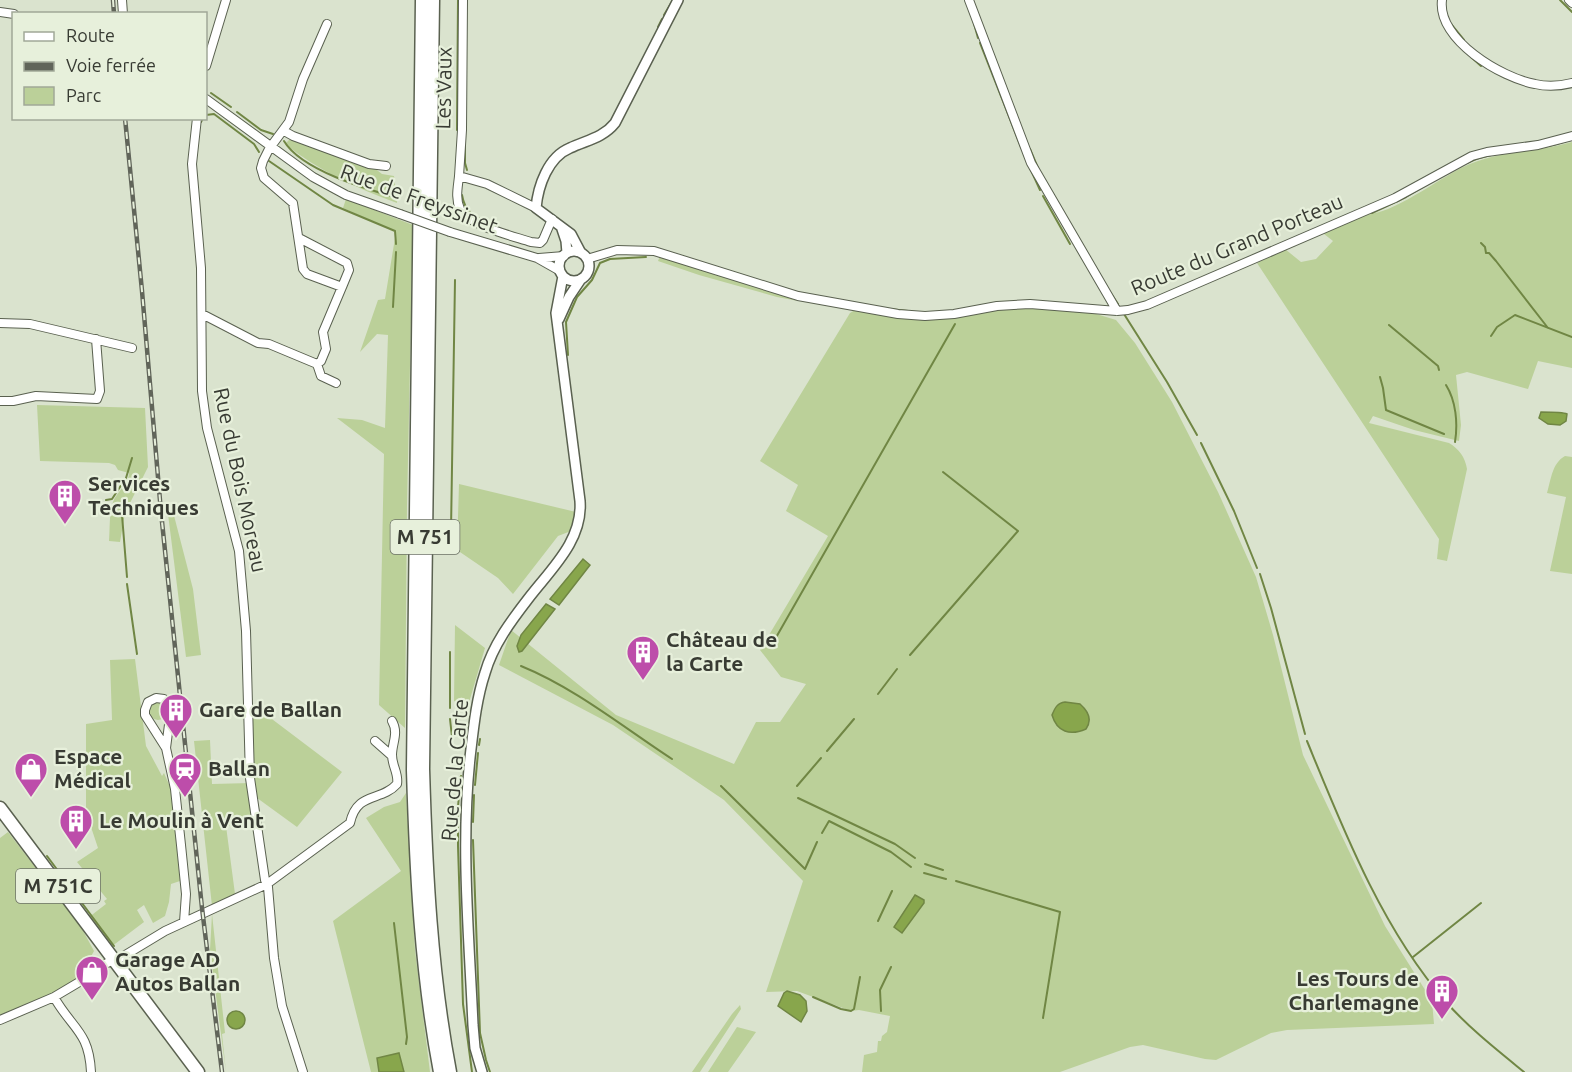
<svg xmlns="http://www.w3.org/2000/svg" width="1572" height="1072" font-family="Ubuntu,sans-serif">
<rect width="100%" height="100%" fill="#dae3ce"/>
<path fill="#bbd099" d="M293,136L369,164L382,174L394,176L397,203C356,188 319,171 285,144Z
M1572,142V368L1538,361L1528,389L1467,372L1456,375L1461,425L1459,441L1414,430L1373,416L1369,423L1449,443C1459,449 1465,457 1467,469L1447,561L1437,559L1439,539L1257,263L1285,249L1301,262L1316,259L1333,241L1319,230L1362,214C1385,219 1439,179 1461,168C1495,150 1536,153 1572,142Z
M346,199L413,225L407,506L405,728L379,705L384,454L337,418L362,420L385,428L388,335L377,334L360,352L378,300L385,299L396,232L343,208Z
M660,256L798,301L777,297L699,275L658,261Z
M997,306H1070L1116,320L1135,343L1172,402L1218,492L1256,577L1273,635L1303,755L1385,926L1432,1001L1434,1024L1287,1030L1271,1033L1216,1060L1205,1059L1143,1045L1130,1047L1060,1072H862L864,1055L877,1052L878,1041H881L882,1036L887,1032L890,1016L859,1010L851,1011L797,991L766,992L803,881L724,800L613,725L499,665L511,630L616,715L734,764L756,722H780L806,684L781,677L760,650L828,536L786,511L798,485L760,461L850,313L858,308L925,316Z
M37,405L145,408L148,467L125,513L120,542L109,541C110,529 109,513 113,502C117,491 129,484 129,473L118,470L115,465L109,463L40,461Z
M1565,456L1572,457V574L1550,571L1566,497L1547,493C1551,480 1552,463 1565,456Z
M459,484L576,512L575,522L571,531L558,536L513,594L498,578L457,550Z
M171,504L193,589L201,655L186,657L167,506Z
M455,625L485,648L468,706L454,701Z
M135,659L146,746L162,776L164,773L171,789L180,881L171,884L169,902L165,916L153,923L144,905L137,910L144,922L107,950L84,921L106,904L104,901L107,899L77,862L98,848L86,812V724L112,720L110,660Z
M248,701L342,772L297,827L253,795L257,823L226,826L235,894L212,906L194,741L210,740L212,784L251,783Z
M149 711a9 9 0 1 1 18 0a9 9 0 1 1-18 0Z
M406,793L415,950L430,1072H371L333,921L401,871L366,818L384,807L400,802Z
M8,832L81,927L94,951L89,960L87,973L70,986L0,1015V838Z
M212,914L225,1033L222,1034L226,1072L210,950Z
M740,1005L741,1009L700,1072H692L732,1014Z
M737,1027L756,1032L728,1072H708Z"/>
<path fill="#88a64c" stroke="#708644" stroke-width="1.5" d="M1541,412C1546,412 1563,412 1567,414L1566,421L1560,425L1548,424L1539,418Z
M583,559L590,565L559,605L550,599Z
M546,604L555,609L522,651L519,652L517,646L521,635Z
M1065,702L1080,704C1088,711 1093,719 1086,729C1070,736 1057,732 1052,715C1055,708 1057,703 1065,702Z
M915,895L924,900V903L902,933L894,927Z
M787,991L800,995L806,1001L807,1011L801,1022L778,1006L784,993Z
M227 1020a9 9 0 1 1 18 0a9 9 0 1 1-18 0Z
M399,1053L404,1072H379L377,1058Z"/>
<g fill="none" stroke-linecap="round" stroke-linejoin="round">
<path stroke="#708644" stroke-width="2" d="M1560,0L1572,12
M664,15L673,0
M973,20L978,38
M1451,24L1464,40
M658,27L662,19
M980,43L1021,147
M1471,57L1481,66
M211,93L231,107
M237,112L261,130L273,134
M206,115L214,114L254,144L259,152
M201,122L203,118
M457,130L458,0
M284,141C301,170 366,189 398,198
M465,141V163L467,170
M1030,149L1038,168
M269,161L333,205L395,231L396,244
M1467,163C1499,148 1536,153 1569,140
M1030,168L1040,190
M462,195C465,213 474,217 491,223
M1043,196L1070,244
M1372,213L1406,197L1433,181
M1481,243L1485,247L1486,253H1489L1496,261L1548,328
M1110,292L1118,304
M393,307L396,252
M889,309L908,311
M1124,314L1167,382L1197,435
M1389,325L1438,366L1439,370
M1491,336L1497,327L1515,315L1572,337
M568,355L566,322L577,297L592,280L600,263L610,259L646,257
M1380,377L1383,388L1386,410L1444,434
M1446,385C1456,401 1458,423 1455,442
M1201,443L1234,511L1257,568
M106,500L112,499L126,478L132,458
M122,515L127,577
M451,530L455,280
M1260,574L1271,608L1305,734
M127,584L137,654
M770,648L955,324
M910,655L1018,531L943,472
M521,666C575,688 623,727 672,759
M878,694L897,669
M450,708V652
M450,719L452,737
M1307,741C1343,829 1382,929 1446,1002C1469,1028 1497,1050 1524,1072
M479,745L480,739
M827,751L854,719
M460,778L461,776
M475,785L478,753
M721,786L805,869L817,842
M797,786L821,758
M798,798L895,844L915,858
M458,807L460,784
M458,815V846L463,1004L472,1072
M473,822L474,795
M822,833L829,821L891,852L911,867
M473,840L480,1033L486,1060L490,1072
M47,856L114,946
M925,864L943,870
M924,873L946,879
M956,881L1060,912L1043,1018
M878,921L892,891
M394,923L407,1037L406,1044
M1413,957L1481,903
M813,997L841,1009L851,1011L854,1009L860,977
M881,1011L880,990L891,967"/>
<defs>
<path id="minor" d="M122,0L123,14
M969,0L1031,163L1117,311
M1442,0C1437,40 1502,78 1535,84C1548,87 1560,86 1572,83
M1569,0L1572,3
M0,12L14,14
M206,66L226,0
M206,99L313,177L346,195L400,214
M197,118L192,164L201,268L202,391L207,428L239,551L246,631L250,778L265,880L268,887L274,958L282,1006L303,1072
M284,131L293,136L369,164L386,166
M459,176L462,130L463,0
M536,208L487,184L459,176C458,187 455,198 460,209C469,226 513,236 531,242L540,243L543,240L552,219
M450,232L537,258L560,271
M299,238L347,263L349,270L342,287L307,274L303,269L293,203L264,178L261,168L263,161L269,149L289,122L303,79L327,24
M539,258L564,256
M587,259L617,250L654,251L798,296L898,314L925,316L954,314L997,306L1030,304L1117,311L1128,310L1147,305L1395,198L1472,156L1487,152L1538,145L1572,136
M202,314L258,343L269,344L317,364L321,361L326,349L323,332L342,287
M0,323L30,324L132,348
M317,364L321,376L336,383
M0,401H13L36,396L97,399L100,391L96,339
M375,741L392,756
M166,748L145,715V710L148,702L156,698L164,699L171,709L166,748L175,789L181,845L186,894L184,922
M54,997C72,1029 89,1031 91,1072
M0,1020L54,997L86,978L107,963L122,957L165,931L267,884L350,823C357,791 381,802 397,784C399,774 392,766 392,755C392,743 399,733 392,721"/>
<path id="tertiary" d="M562,229L566,241L567,253
M559 266a15 15 0 1 1 30 0a15 15 0 1 1-30 0Z
M581,253L571,234L536,208C538,186 548,157 570,148C587,140 603,138 615,123L678,0
M559,319L569,297L581,279
M482,1072L475,1048L473,1025C469,933 460,840 471,749C474,723 477,697 485,673C493,645 511,621 528,599C550,570 583,541 580,501L556,313L563,276"/>
<path id="primary" d="M0,808L198,1072"/>
<path id="trunk" d="M422,0L413,770C416,871 421,972 440,1072
M433,0L423,769C426,871 431,972 450,1072"/>
</defs>
<use href="#minor" stroke="#5a6150" stroke-width="10"/>
<use href="#tertiary" stroke="#5a6150" stroke-width="12"/>
<use href="#primary" stroke="#5a6150" stroke-width="15"/>
<use href="#trunk" stroke="#5a6150" stroke-width="15"/>
<use href="#minor" stroke="#fff" stroke-width="8"/>
<use href="#tertiary" stroke="#fff" stroke-width="9"/>
<use href="#primary" stroke="#fff" stroke-width="12"/>
<use href="#trunk" stroke="#fff" stroke-width="12"/>
<defs>
<path id="rail" d="M113,0L114,14
M125,118L142,291L161,512L202,908L222,1072"/>
</defs>
<use href="#rail" stroke="#61655a" stroke-width="4.5"/>
<use href="#rail" stroke="#e7f0db" stroke-width="2" stroke-dasharray="7" stroke-linecap="butt"/>
<defs>
<path id="minor-bridge" d="M400,214L450,232"/>
</defs>
<use href="#minor-bridge" stroke="#5a6150" stroke-width="10" stroke-linecap="butt"/>
<use href="#minor-bridge" stroke="#fff" stroke-width="8"/>
</g>
<defs>
<symbol id="building-pin" viewBox="-11 -11 22 30"><path d="M0 17L-7.5 6A9.5 9.5 0 1 1 7.5 6Z" fill="#bd4daa" stroke="#e7f0db"/><path d="M-4-6H4V6H1V3H-1V6H-4ZM-2.5-4.3h1.7v1.8h-1.7ZM.8-4.3h1.7v1.8H.8ZM-2.5-1h1.7V.8h-1.7ZM.8-1h1.7V.8H.8Z" fill="#fff"/></symbol>
<symbol id="shop-pin" viewBox="-11 -11 22 30"><path d="M0 17L-7.5 6A9.5 9.5 0 1 1 7.5 6Z" fill="#bd4daa" stroke="#e7f0db"/><path d="M-5-2.5h2.3a2.7 3.5 0 0 1 5.4 0H5L5.5 6h-11ZM-1.5-2.5h3a1.5 2.3 0 0 0-3 0Z" fill="#fff"/></symbol>
<symbol id="station-pin" viewBox="-11 -11 22 30"><path d="M0 17L-7.5 6A9.5 9.5 0 1 1 7.5 6Z" fill="#bd4daa" stroke="#e7f0db"/><path d="M-3-6H3Q5-6 5-4V2Q5 4 3 4L4.5 6H3L1.5 4h-3L-3 6H-4.5L-3 4Q-5 4-5 2V-4Q-5-6-3-6ZM-3.5-4v3h7v-3ZM-3.5 1v1.5H-2V1ZM2 1v1.5H3.5V1Z" fill="#fff"/></symbol>
</defs>
<g fill-rule="evenodd">
<use href="#building-pin" x="46" y="477" width="38" height="52"/>
<use href="#building-pin" x="624" y="633" width="38" height="52"/>
<use href="#building-pin" x="157" y="691" width="38" height="52"/>
<use href="#shop-pin" x="12" y="750" width="38" height="52"/>
<use href="#station-pin" x="166" y="750" width="38" height="52"/>
<use href="#building-pin" x="57" y="802" width="38" height="52"/>
<use href="#shop-pin" x="73" y="953" width="38" height="52"/>
<use href="#building-pin" x="1423" y="972" width="38" height="52"/>
</g>
<g text-anchor="middle" stroke-width="4.5" stroke-linejoin="round" paint-order="stroke">
<g fill="#e7f0db" stroke="#6c7165" stroke-width="1.5">
<rect x="390.5" y="520" width="69" height="34" rx="4.5"/>
<rect x="16" y="869" width="84" height="34" rx="4.5"/>
</g>
<g font-size="20" font-weight="bold" fill="#383b33">
<text x="425" y="544">M 751</text>
<text x="58" y="893">M 751C</text>
</g>
<g font-size="21" fill="#383b33" stroke="#e7f0db">
<text transform="translate(444 88) rotate(-89)" y="7">Les Vaux</text>
<text transform="translate(419 199) rotate(20)" y="7">Rue de Freyssinet</text>
<text transform="translate(1237 245) rotate(-23)" y="7">Route du Grand Porteau</text>
<text transform="translate(240 480) rotate(78)" y="7">Rue du Bois Moreau</text>
<text transform="translate(455 770) rotate(-85)" y="7">Rue de la Carte</text>
</g>
<g font-size="21" font-weight="bold" fill="#383b33" stroke="#e7f0db" text-anchor="start">
<text x="88" y="491">Services<tspan x="88" dy="24">Techniques</tspan></text>
<text x="666" y="647">Château de<tspan x="666" dy="24">la Carte</tspan></text>
<text x="199" y="717">Gare de Ballan</text>
<text x="54" y="764">Espace<tspan x="54" dy="24">Médical</tspan></text>
<text x="208" y="776">Ballan</text>
<text x="99" y="828">Le Moulin à Vent</text>
<text x="115" y="967">Garage AD<tspan x="115" dy="24">Autos Ballan</tspan></text>
<text x="1419" y="986" text-anchor="end">Les Tours de<tspan x="1419" dy="24">Charlemagne</tspan></text>
</g>
</g>
<rect x="12" y="12" width="195" height="108" fill="#e7f0db" stroke="#a1a898" stroke-width="1.5"/>
<rect x="24" y="32" width="30" height="9" fill="#ffffff" stroke="#a1a898" stroke-width="1.5"/>
<text x="66" y="42" font-size="18" fill="#383b33">Route</text>
<rect x="24" y="62" width="30" height="9" fill="#61655a" stroke="#a1a898" stroke-width="1.5"/>
<text x="66" y="72" font-size="18" fill="#383b33">Voie ferrée</text>
<rect x="24" y="87" width="30" height="18" fill="#bbd099" stroke="#a1a898" stroke-width="1.5"/>
<text x="66" y="102" font-size="18" fill="#383b33">Parc</text>
</svg>
